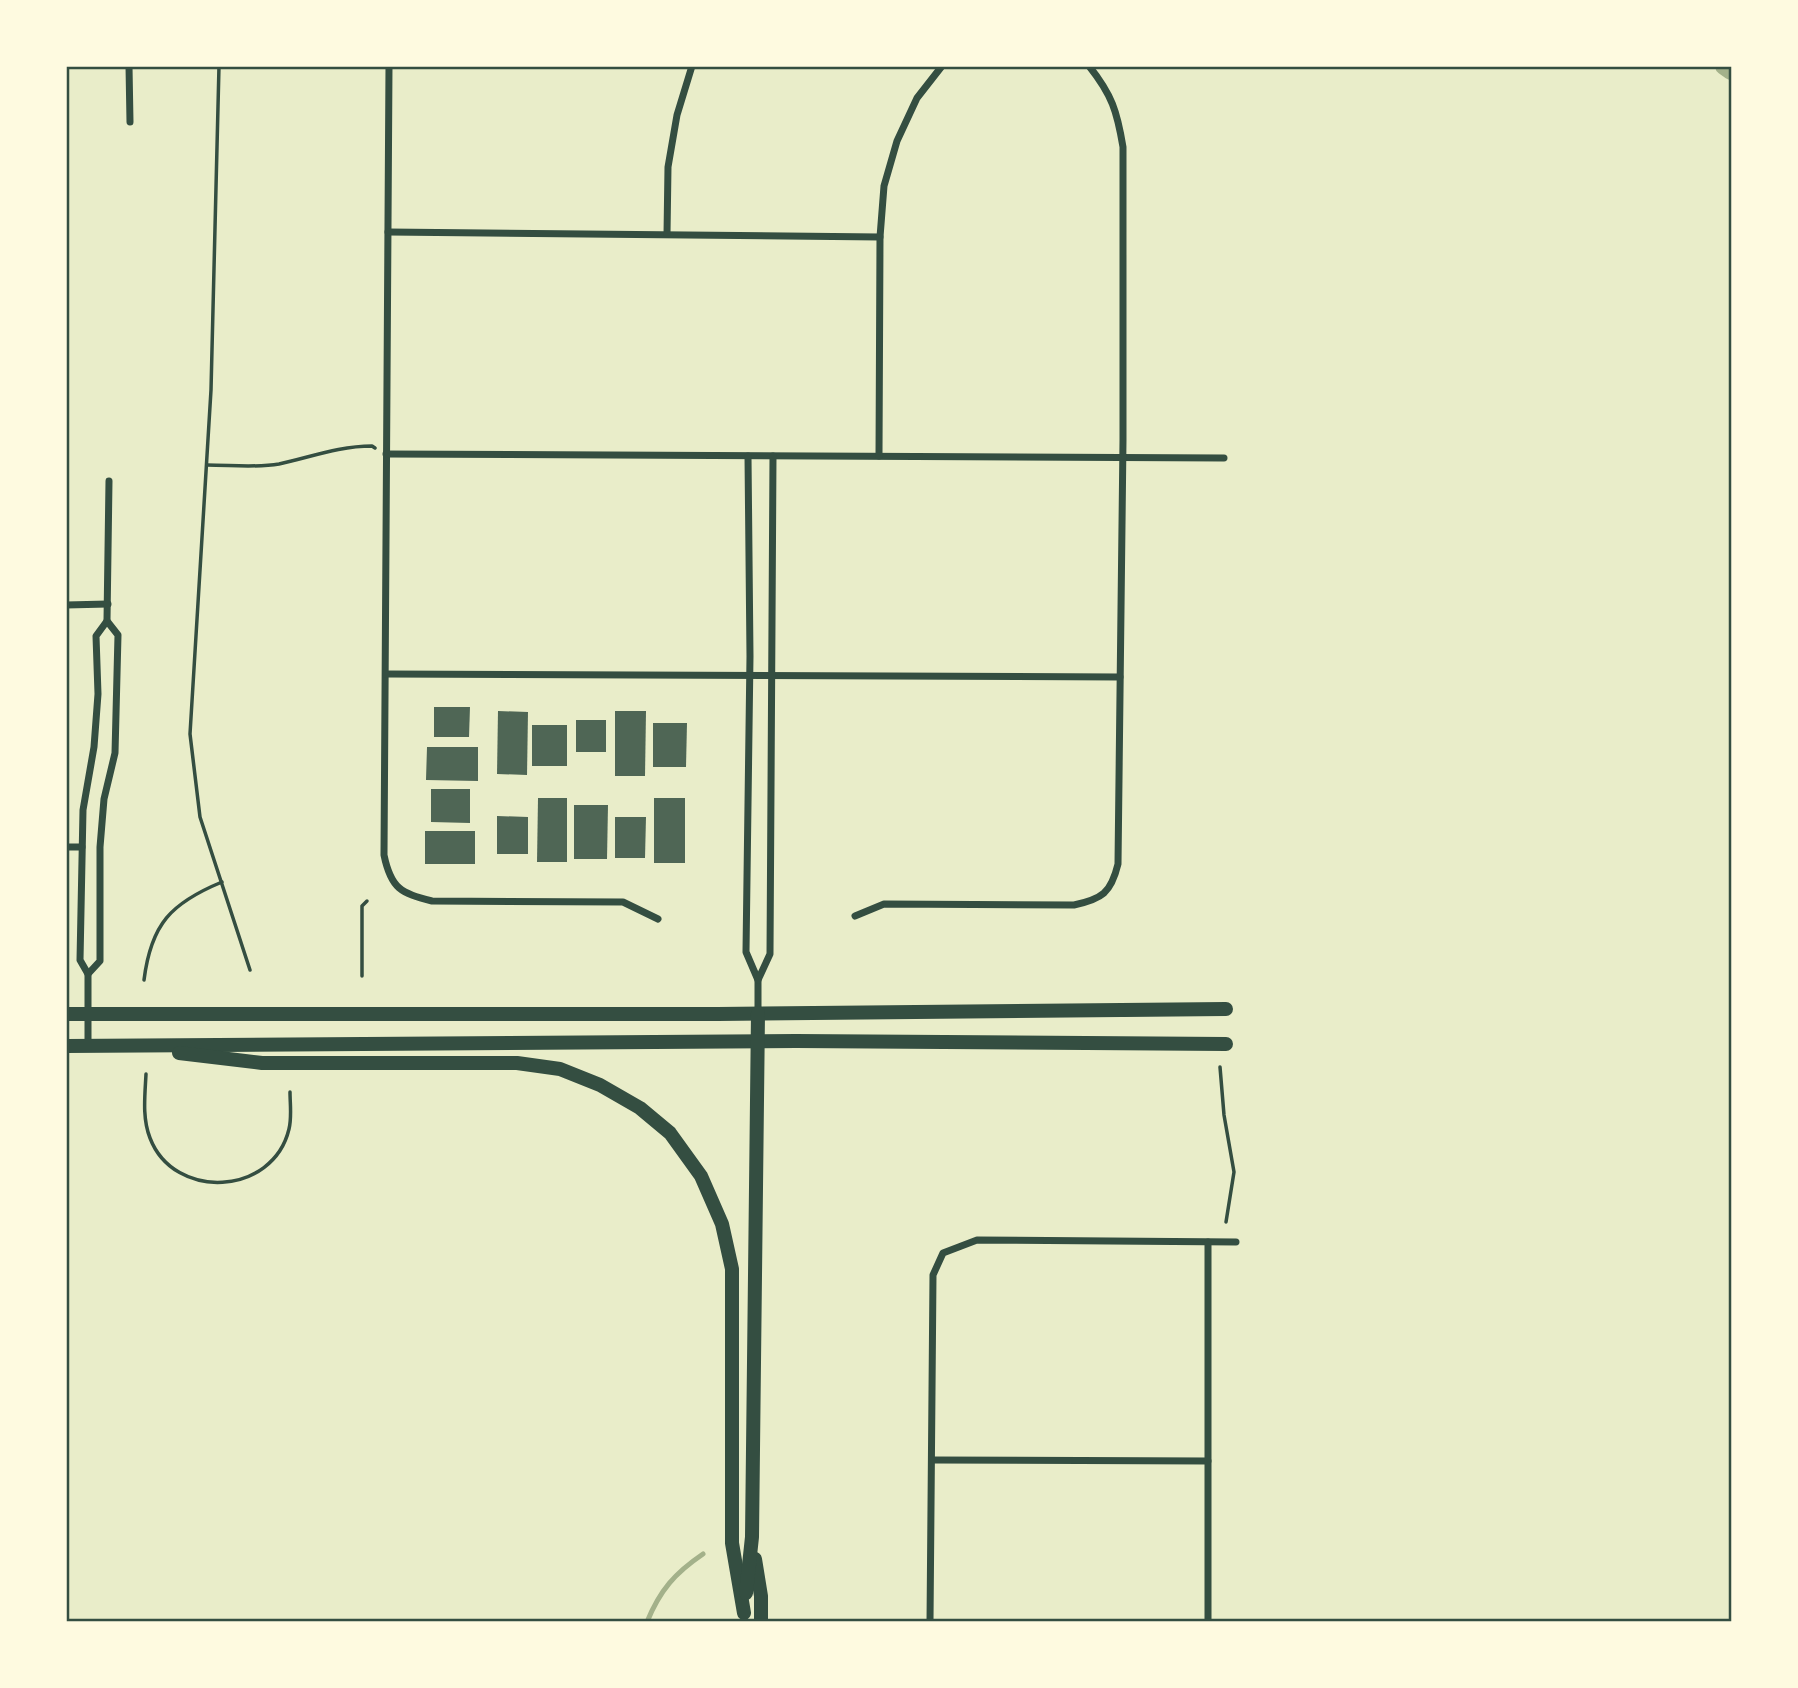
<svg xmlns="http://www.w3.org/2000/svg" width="1798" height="1688" viewBox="0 0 1798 1688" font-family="'IBM Plex Sans',sans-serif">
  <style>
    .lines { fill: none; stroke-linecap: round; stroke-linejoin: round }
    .stream { stroke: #a3b18a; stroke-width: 5 }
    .canal { stroke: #a3b18a; stroke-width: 18 }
    .building { fill: #4f6655 }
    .path { stroke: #344e41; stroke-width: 3.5 }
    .minor { stroke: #344e41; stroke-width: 7 }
    .secondary { stroke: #344e41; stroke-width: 14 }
    .neatline { fill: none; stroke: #344e41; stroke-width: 2.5 }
  </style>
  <rect width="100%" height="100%" fill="#e9edc9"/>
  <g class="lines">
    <path class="stream" d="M 647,1622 C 660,1590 675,1573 703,1554"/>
    <polyline class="canal" points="1724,66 1731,71"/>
  </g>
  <g class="building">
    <polygon points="434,707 470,707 469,737 434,737"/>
    <polygon points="498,711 528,712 527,775 497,774"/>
    <polygon points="615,711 646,711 645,776 615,776"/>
    <rect x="576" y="720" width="30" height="32"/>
    <polygon points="653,723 687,723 686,767 653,767"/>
    <rect x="532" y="725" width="35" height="41"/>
    <polygon points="427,747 478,747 478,781 426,780"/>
    <polygon points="431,789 470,789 470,823 431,822"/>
    <polygon points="538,798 567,798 567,862 537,862"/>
    <rect x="654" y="798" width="31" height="65"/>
    <polygon points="574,805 608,805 607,859 574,859"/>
    <polygon points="497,816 528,817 528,854 497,854"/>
    <polygon points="615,817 646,817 645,858 615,858"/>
    <rect x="425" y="831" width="50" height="33"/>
  </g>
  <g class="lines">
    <g class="path">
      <polyline points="219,66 211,390 190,734 200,817 250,970"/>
      <path d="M 207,465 C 231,465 256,468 279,464 C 311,457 339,446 372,446 L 375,448"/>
      <polyline points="362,976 362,906 367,901"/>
      <path d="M 144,980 C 151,924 171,903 222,882"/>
      <polyline points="1220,1067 1224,1115 1234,1172 1226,1222"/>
      <path d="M 146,1074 C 145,1095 142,1118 150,1138 C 174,1201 273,1196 289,1129 C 292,1117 290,1104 290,1092"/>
    </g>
    <g class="minor">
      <polyline points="129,66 130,122"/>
      <path d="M 389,66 L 384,855 C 391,889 401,893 432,901 L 623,902 L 658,919"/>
      <polyline points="388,232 880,237"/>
      <polyline points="667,234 668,167 677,115 692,66"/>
      <polyline points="386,454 1224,458"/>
      <polyline points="748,456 750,656 746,952 758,980 758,1013"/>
      <polyline points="879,456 880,237 884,186 897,141 917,98 942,66"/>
      <polyline points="66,605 108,604"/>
      <polyline points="386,674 1120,677"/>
      <polyline points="66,847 82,847"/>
      <path d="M 855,916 L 884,904 L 1074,905 C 1102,899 1111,893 1118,864 L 1123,440 L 1123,147 C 1117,111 1112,95 1089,66"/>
      <polyline points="88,974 100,961 100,847 104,799 115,753 118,635 107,621"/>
      <polyline points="758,980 770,954 773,456"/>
      <polyline points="88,1045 88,974 80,960 83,810 94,747 98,694 96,636 107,621 109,481"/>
      <polyline points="932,1460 1208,1461"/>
      <polyline points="930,1622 933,1275 943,1253 977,1240 1236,1242"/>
      <polyline points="1208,1622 1208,1242"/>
    </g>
    <g class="secondary">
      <polyline points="66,1014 718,1014 1226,1009"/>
      <polyline points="66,1046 796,1041 1226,1044"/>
      <polyline points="179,1053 262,1063 517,1063 560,1069 600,1085 640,1108 670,1133 701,1176 722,1224 732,1269 732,1543 744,1613"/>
      <polyline points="755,1559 761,1596 761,1622"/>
      <polyline points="746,1593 752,1537 758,1013"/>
    </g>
  </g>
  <rect width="1798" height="1688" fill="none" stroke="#fefae0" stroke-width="136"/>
  <rect x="68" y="68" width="1662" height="1552" class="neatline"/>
</svg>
